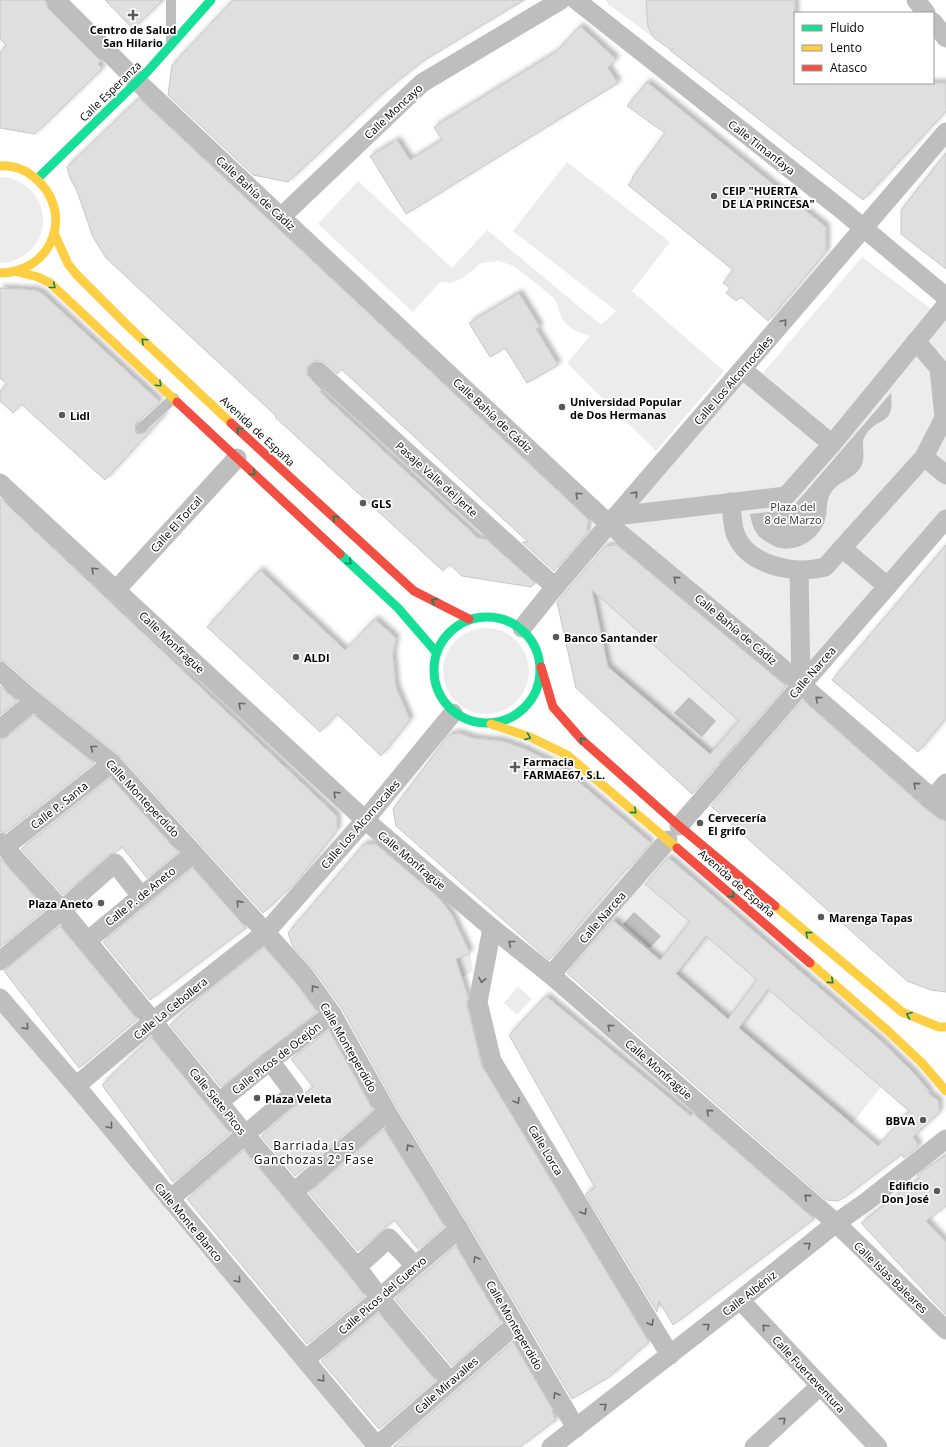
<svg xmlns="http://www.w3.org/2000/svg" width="946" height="1447" viewBox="0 0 946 1447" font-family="'Open Sans',sans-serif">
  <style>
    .green { fill: #ececec }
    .water { fill: #bfbfbf }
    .building { fill: #dfdfdf; stroke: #c7c7c7; fill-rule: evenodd; filter: url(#shadow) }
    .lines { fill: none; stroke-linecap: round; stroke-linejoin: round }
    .lane { stroke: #bebebe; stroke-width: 10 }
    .street { stroke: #bebebe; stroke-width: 19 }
    .fast { stroke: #16e098; stroke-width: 9 }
    .slow { stroke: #ffcf43; stroke-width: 9 }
    .jam { stroke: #f24e42; stroke-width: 9 }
    .oneway { stroke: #0d865b }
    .oneway2 { stroke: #686868 }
    .poi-dot { fill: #595959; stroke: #fff; stroke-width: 1.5 }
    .labels { text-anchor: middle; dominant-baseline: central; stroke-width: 3.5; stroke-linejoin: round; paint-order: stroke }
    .poi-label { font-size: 11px; font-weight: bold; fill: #000; stroke: #fff; text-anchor: start }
    .street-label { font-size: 11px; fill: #000; stroke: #fff }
    .park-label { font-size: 11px; fill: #333; stroke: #fff }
    .neighbourhood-label { font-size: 12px; letter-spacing: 1px; fill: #000; stroke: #fff }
  </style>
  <defs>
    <filter id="shadow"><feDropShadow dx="3.5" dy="-3.5" stdDeviation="2" flood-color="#0004"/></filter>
  </defs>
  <rect width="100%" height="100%" fill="#fff"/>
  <g class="green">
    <polygon points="606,0 646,0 648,27 654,38 608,4"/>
    <path d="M 567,162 L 670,242 L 632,291 L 724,371 L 656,451 L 567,363 L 590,336 C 580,333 567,329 562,318 C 559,311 558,304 554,298 L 514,266 L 499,261 L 481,263 L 463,278 L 451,283 L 440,282 L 413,312 L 318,224 L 358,181 L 452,268 L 487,230 L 601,325 L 616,311 L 513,231 Z"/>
    <path d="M 0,177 C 41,178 59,229 26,254 C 18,260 9,263 0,263 Z"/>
    <polygon points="862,257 938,314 946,305 946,519 801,685 616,516 742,370 756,381"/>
    <polygon points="592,590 749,729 721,764 608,667"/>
    <circle cx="486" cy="671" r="43"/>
    <polygon points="644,882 881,1087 852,1124 612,920"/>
    <polygon points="470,952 473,971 403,1014 393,999"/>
    <polygon points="518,986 532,999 517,1015 504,1003"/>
    <polygon points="0,998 378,1447 0,1447"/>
  </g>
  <g class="water">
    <path d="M 891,393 C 895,428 877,415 865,436 C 859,446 869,458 858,471 C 851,479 839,482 832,491 C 825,501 828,510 825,520 C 819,540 794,555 774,546 C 757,538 753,531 750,514 L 790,510 Z"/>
    <polygon points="689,697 716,721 702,737 674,713"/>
    <polygon points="634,912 661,936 650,948 623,924"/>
  </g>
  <g class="building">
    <polygon points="0,0 45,0 48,8 101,61 98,64 102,69 35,134 0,128 0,52 6,45 0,39"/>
    <polygon points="105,0 163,0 133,29"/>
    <polygon points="233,0 524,0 423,61 385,91 288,182 253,175 168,95 172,65"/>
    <polygon points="646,0 795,0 795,83 946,83 946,111 863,200 671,51 673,49 671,50 654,38 648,27"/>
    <polygon points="580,26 616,59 608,68 618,83 406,214 370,156 397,140 410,160 442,140 434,127 556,52"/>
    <polygon points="647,82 826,227 826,252 768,321 741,297 736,301 726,293 730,288 723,283 733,270 628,185 633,179 632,178 665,133 627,106"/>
    <polygon points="139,98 588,519 587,533 554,571 522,542 528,542 341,369 337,374 325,363 320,360 314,361 310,364 307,368 307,374 311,379 322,390 320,392 478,538 486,539 535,583 531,587 462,576 449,564 443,571 275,417 276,416 106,258 93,237 77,191 70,178 67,167"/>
    <polygon points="946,153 946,269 901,234 901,210"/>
    <polygon points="0,288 35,290 42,293 160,402 136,423 135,429 136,433 139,434 145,433 168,412 105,480 21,404 13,413 0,401 0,391 7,384 0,378"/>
    <polygon points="519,293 540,327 536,329 558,365 527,383 505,348 490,357 469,323"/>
    <polygon points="0,498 337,816 337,830 306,870 291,887 263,913 120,756 41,693 7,663 0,660"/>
    <path d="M 617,545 L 786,686 L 692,794 L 576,688 L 557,602 L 605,546 ZM 592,590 L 739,721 L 710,754 L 608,667 Z"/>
    <polygon points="946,545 946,718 918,752 832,680"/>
    <polygon points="260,570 345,650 375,619 396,638 393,654 396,687 410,720 381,756 337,714 320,732 207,627"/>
    <polygon points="0,686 17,701 0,715"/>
    <polygon points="803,700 925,808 939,819 946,821 946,992 931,990 907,981 711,806"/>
    <polygon points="34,715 94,763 5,833 0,831 0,740 7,737"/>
    <polygon points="459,733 473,738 503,741 525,749 560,766 651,843 628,869 627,868 549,960 396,826 393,809 447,737 452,734"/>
    <polygon points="111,778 178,852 147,878 122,847 116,852 108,855 63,895 21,849"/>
    <polygon points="364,844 376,844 383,850 440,899 452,915 470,953 456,959 468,997 467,1005 482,1066 649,1342 609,1377 572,1399 468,1223 396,1106 342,1009 314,970 293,947 288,933"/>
    <path d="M 668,857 L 880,1040 L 913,1072 L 930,1092 L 928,1093 L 939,1101 L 939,1113 L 913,1137 L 919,1146 L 904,1158 L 902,1154 L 845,1197 L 838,1201 L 826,1200 L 567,973 L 613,920 L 660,960 L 690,922 L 645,884 ZM 706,936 L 757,980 L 728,1019 L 676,974 ZM 768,989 L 909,1111 L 878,1146 L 739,1028 Z"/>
    <polygon points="0,858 46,909 0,947"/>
    <polygon points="193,868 246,928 150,1000 103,942"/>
    <polygon points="60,926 137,1019 79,1068 4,971"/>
    <polygon points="264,947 296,983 317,1012 221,1087 170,1025 202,996"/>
    <polygon points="546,996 691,1116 693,1113 814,1219 673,1325 659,1301 657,1312 585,1194 595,1188 509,1035"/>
    <polygon points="329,1030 373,1110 295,1176 261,1136 301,1101 305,1094 313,1087 291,1059"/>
    <polygon points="151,1037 230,1133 173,1182 102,1085"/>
    <polygon points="384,1129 445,1227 418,1249 394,1220 358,1251 309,1193"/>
    <polygon points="244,1150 348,1274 365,1296 307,1344 187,1199"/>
    <polygon points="946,1155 946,1206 926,1221 946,1242 946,1315 861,1223 919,1178 917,1175"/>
    <polygon points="456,1246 501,1322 452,1366 395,1299"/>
    <polygon points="379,1313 435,1380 379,1429 321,1361"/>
    <polygon points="513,1342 553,1410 552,1411 556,1420 520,1447 395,1447 394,1446"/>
  </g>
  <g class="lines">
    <g class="lane">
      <polyline points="171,0 171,42"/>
      <polyline points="141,428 174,398"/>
    </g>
    <g class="street">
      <polyline points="56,0 138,82 281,217 609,524 787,672 946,810"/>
      <polyline points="576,0 842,210 946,297"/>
      <polyline points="916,0 926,13"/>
      <polyline points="933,22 946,38"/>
      <polyline points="281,217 422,83 561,0"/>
      <polyline points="318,371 555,587"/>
      <polyline points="832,444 946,305"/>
      <polyline points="924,457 946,475"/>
      <polyline points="0,483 365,820 492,928 551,975 836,1223 946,1330"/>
      <path d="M 731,502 C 732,512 732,524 735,533 C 747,566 795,575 825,567 L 924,457 L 944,418 L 939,368 L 916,341"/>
      <polyline points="616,516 786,496 832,444 743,370"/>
      <polyline points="842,548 887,586"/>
      <polyline points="799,571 801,685"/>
      <polyline points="116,590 237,458"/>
      <polyline points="522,628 555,587 946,132"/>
      <polyline points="0,671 34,701 112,763 305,976 332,1014 387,1112 459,1229 576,1428"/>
      <polyline points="0,729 34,701"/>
      <polyline points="932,799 946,783"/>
      <polyline points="679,826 946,519"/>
      <polyline points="0,842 62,910 245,1134 357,1267 380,1298 450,1381"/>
      <polyline points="5,847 112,763"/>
      <polyline points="492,928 478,1002 492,1061 670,1355"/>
      <polyline points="87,941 194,853"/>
      <polyline points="0,961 62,910 115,863 141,896"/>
      <polyline points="551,975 668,840"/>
      <polyline points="0,998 76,1086 378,1447"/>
      <polyline points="76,1086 153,1021 266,932 365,820 453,713"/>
      <polyline points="219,1102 270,1061 332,1014"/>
      <polyline points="294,1192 387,1112"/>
      <polyline points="170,1199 294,1093 270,1061"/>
      <polyline points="357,1267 389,1238 415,1266"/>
      <polyline points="740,1300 878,1447"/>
      <polyline points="305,1360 380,1298 415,1266 459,1229"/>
      <polyline points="377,1446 515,1325"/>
      <polyline points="551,1447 740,1300 836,1223 866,1202 946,1139"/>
      <polyline points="754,1447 820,1386"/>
    </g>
    <g class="fast">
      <polyline points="38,178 147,72 211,0"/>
      <polyline points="340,554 398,608 436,652"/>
      <circle cx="487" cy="670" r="53"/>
    </g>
    <g class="slow">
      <path d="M 0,166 C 13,165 24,169 34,177 C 76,211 53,273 0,273"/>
      <polyline points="55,235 68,264 76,274 129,327 231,423"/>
      <polyline points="18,272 38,277 50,283 177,402"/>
      <polyline points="491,724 530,737 567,755 677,848"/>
      <polyline points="775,906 902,1012 939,1027 946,1027"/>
      <polyline points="810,963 888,1031 922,1063 946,1091"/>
    </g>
    <g class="jam">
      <polyline points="177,402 340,554"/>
      <polyline points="231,423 414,591 469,619"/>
      <polyline points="541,667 553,707 582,740 679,826 775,906"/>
      <polyline points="677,848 810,963"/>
    </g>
  </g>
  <defs><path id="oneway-chevron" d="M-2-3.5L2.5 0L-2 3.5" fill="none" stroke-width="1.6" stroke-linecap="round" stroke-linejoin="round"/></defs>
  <g class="oneway">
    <use href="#oneway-chevron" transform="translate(53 286) rotate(39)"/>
    <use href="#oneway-chevron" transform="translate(144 341) rotate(-137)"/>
    <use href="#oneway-chevron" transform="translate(159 384) rotate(43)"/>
    <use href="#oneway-chevron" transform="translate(239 430) rotate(-137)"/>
    <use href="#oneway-chevron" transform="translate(253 473) rotate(43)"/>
    <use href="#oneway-chevron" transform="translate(335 518) rotate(-137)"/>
    <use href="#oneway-chevron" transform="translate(349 562) rotate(43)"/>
    <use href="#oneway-chevron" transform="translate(434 601) rotate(-152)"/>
    <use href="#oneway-chevron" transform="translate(528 737) rotate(22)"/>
    <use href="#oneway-chevron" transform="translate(582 740) rotate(-135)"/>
    <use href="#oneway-chevron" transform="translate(634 811) rotate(40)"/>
    <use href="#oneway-chevron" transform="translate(732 895) rotate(41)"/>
    <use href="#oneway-chevron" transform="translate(808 934) rotate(-140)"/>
    <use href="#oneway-chevron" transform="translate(831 981) rotate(41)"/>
    <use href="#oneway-chevron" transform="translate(909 1015) rotate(-158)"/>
  </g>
  <g class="oneway2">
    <use href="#oneway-chevron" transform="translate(784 322) rotate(-50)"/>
    <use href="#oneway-chevron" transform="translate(635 494) rotate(-49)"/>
    <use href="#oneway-chevron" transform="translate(578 495) rotate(-137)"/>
    <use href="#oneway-chevron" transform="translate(94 570) rotate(-137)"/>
    <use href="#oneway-chevron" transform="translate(676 579) rotate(-140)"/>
    <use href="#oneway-chevron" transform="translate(818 699) rotate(-139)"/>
    <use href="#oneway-chevron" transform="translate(241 705) rotate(-137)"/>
    <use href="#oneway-chevron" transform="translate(93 748) rotate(-142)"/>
    <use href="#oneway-chevron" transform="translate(916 785) rotate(-139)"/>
    <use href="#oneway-chevron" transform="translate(336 794) rotate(-137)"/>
    <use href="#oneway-chevron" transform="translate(239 903) rotate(-132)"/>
    <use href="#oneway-chevron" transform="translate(511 943) rotate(-141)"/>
    <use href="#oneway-chevron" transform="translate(482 980) rotate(101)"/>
    <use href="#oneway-chevron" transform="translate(314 988) rotate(-126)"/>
    <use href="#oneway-chevron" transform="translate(26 1027) rotate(49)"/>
    <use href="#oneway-chevron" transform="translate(610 1027) rotate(-139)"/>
    <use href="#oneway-chevron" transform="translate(517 1101) rotate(59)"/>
    <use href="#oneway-chevron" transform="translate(709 1112) rotate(-139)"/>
    <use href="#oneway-chevron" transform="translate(110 1126) rotate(50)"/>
    <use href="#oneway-chevron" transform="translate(409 1147) rotate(-122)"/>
    <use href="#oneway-chevron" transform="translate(807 1197) rotate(-139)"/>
    <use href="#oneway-chevron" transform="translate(584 1212) rotate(59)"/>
    <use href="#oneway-chevron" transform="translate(808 1245) rotate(-39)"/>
    <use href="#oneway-chevron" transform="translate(476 1259) rotate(-120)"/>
    <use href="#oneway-chevron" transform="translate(238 1280) rotate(50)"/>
    <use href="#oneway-chevron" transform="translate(651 1323) rotate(59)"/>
    <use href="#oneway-chevron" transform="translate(707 1326) rotate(-38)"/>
    <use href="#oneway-chevron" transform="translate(765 1327) rotate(-133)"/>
    <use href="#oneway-chevron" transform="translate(322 1379) rotate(50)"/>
    <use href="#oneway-chevron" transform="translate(556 1395) rotate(-121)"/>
    <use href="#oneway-chevron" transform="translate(604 1406) rotate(-38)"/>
    <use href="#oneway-chevron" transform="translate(783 1420) rotate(-43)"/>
  </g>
  <g class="poi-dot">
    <path d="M131 9h4v4h4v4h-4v4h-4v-4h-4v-4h4z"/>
    <circle cx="714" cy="196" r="4"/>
    <circle cx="562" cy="407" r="4"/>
    <circle cx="62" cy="415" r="4"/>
    <circle cx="363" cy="503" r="4"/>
    <circle cx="556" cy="637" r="4"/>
    <circle cx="296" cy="657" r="4"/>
    <path d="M513 761h4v4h4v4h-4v4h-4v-4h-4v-4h4z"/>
    <circle cx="700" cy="823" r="4"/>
    <circle cx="101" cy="903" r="4"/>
    <circle cx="821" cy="917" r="4"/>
    <circle cx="257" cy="1098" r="4"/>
    <circle cx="923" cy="1120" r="4"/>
    <circle cx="937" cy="1191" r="4"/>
  </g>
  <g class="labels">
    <g class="poi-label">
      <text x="133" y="29" text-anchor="middle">Centro de Salud<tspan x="133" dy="13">San Hilario</tspan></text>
      <text x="722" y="190">CEIP "HUERTA<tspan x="722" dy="13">DE LA PRINCESA"</tspan></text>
      <text x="570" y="401">Universidad Popular<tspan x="570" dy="13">de Dos Hermanas</tspan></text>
      <text x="70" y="415">Lidl</text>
      <text x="371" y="503">GLS</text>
      <text x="564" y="637">Banco Santander</text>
      <text x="304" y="657">ALDI</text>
      <text x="523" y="761">Farmacia<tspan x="523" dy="13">FARMAE67, S.L.</tspan></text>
      <text x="708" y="817">Cervecería<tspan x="708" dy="13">El grifo</tspan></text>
      <text x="93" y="903" text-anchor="end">Plaza Aneto</text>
      <text x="829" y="917">Marenga Tapas</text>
      <text x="265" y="1098">Plaza Veleta</text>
      <text x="915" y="1120" text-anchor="end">BBVA</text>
      <text x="929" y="1185" text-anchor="end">Edificio<tspan x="929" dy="13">Don José</tspan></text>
    </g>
    <g class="street-label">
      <text transform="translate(110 91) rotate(-44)">Calle Esperanza</text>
      <text transform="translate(393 111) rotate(-43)">Calle Moncayo</text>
      <text transform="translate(762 147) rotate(38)">Calle Timanfaya</text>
      <text transform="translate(256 193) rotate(43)">Calle Bahía de Cádiz</text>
      <text transform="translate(733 380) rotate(-49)">Calle Los Alcornocales</text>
      <text transform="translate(493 415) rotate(43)">Calle Bahía de Cádiz</text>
      <text transform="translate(258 431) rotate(43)">Avenida de España</text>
      <text transform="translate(437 479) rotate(42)">Pasaje Valle del Jerte</text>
      <text transform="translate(176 524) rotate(-48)">Calle El Torcal</text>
      <text transform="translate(736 629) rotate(40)">Calle Bahía de Cádiz</text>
      <text transform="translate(172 642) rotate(43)">Calle Monfragüe</text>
      <text transform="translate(812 672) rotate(-49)">Calle Narcea</text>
      <text transform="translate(143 798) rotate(47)">Calle Monteperdido</text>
      <text transform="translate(59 805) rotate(-38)">Calle P. Santa</text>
      <text transform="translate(360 824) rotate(-49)">Calle Los Alcornocales</text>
      <text transform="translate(412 860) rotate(40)">Calle Monfragüe</text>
      <text transform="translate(737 883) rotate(41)">Avenida de España</text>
      <text transform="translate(140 896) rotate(-39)">Calle P. de Aneto</text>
      <text transform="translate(602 917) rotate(-49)">Calle Narcea</text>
      <text transform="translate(170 1008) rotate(-39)">Calle La Cebollera</text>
      <text transform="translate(349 1047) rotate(60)">Calle Monteperdido</text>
      <text transform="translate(276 1058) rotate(-38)">Calle Picos de Ocejón</text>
      <text transform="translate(659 1069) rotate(41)">Calle Monfragüe</text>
      <text transform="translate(218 1101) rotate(51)">Calle Siete Picos</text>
      <text transform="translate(546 1150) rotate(59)">Calle Lorca</text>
      <text transform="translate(189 1222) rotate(50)">Calle Monte Blanco</text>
      <text transform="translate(891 1277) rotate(44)">Calle Islas Baleares</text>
      <text transform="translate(749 1293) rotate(-38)">Calle Albéniz</text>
      <text transform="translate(382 1295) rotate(-41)">Calle Picos del Cuervo</text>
      <text transform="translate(515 1325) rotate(60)">Calle Monteperdido</text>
      <text transform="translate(809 1374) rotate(47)">Calle Fuerteventura</text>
      <text transform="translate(446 1385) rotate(-41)">Calle Miravalles</text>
    </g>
    <g class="park-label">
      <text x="793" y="506">Plaza del<tspan x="793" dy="13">8 de Marzo</tspan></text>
    </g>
    <g class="neighbourhood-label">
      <text x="314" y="1145">Barriada Las<tspan x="314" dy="14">Ganchozas 2ª Fase</tspan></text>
    </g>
  </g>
  <rect x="794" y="12" width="140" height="72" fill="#ffffff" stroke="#999999"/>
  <rect x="802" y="25" width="20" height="6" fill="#16e098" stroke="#999999"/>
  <text x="830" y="32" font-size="12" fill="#000000">Fluido</text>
  <rect x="802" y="45" width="20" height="6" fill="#ffcf43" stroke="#999999"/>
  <text x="830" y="52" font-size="12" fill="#000000">Lento</text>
  <rect x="802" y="65" width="20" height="6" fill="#f24e42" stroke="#999999"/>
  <text x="830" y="72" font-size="12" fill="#000000">Atasco</text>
</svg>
